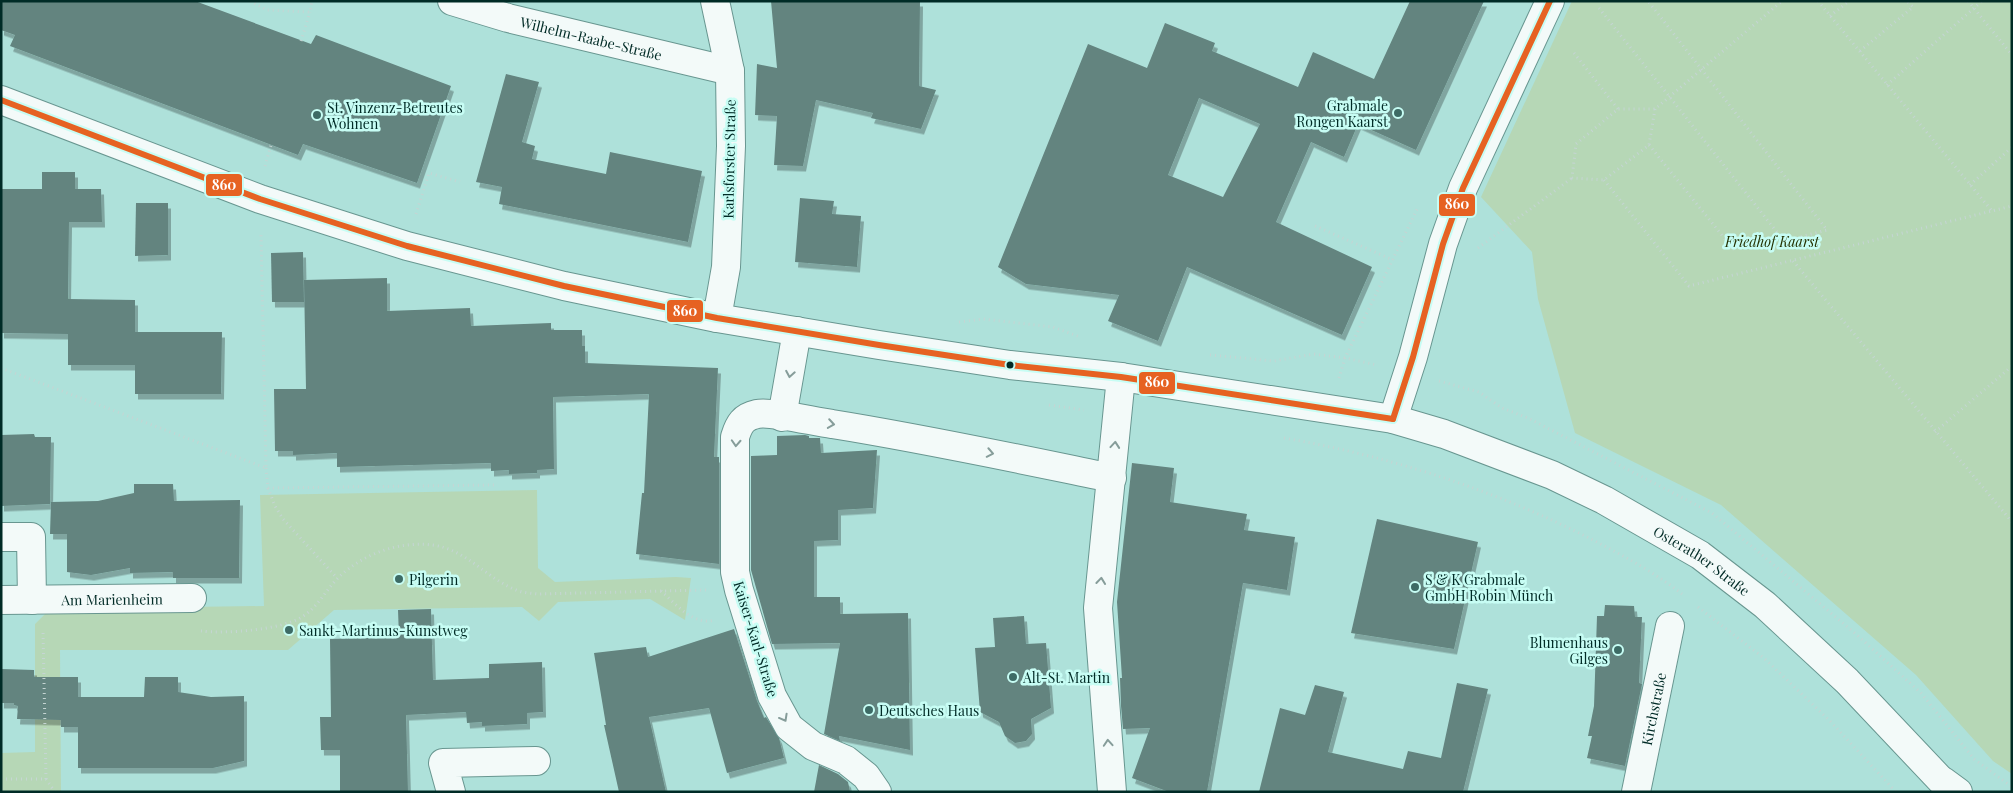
<svg xmlns="http://www.w3.org/2000/svg" width="2013" height="793" viewBox="0 0 2013 793" font-family="'Playfair Display',serif">
  <style>
    .green { fill: #b6d7b6 }
    .building { fill: #63847f; fill-rule: evenodd; filter: url(#shadow) }
    .lines { fill: none; stroke-linecap: round; stroke-linejoin: round }
    .minor-casing { stroke: #689690; stroke-width: 30 }
    .secondary-casing { stroke: #689690; stroke-width: 30 }
    .motorway-casing { stroke: #689690; stroke-width: 30 }
    .path { stroke: #c5d5d3; stroke-width: 3; stroke-dasharray: 1 4; stroke-linecap: butt }
    .minor { stroke: #f3faf9; stroke-width: 28 }
    .secondary { stroke: #f3faf9; stroke-width: 28 }
    .motorway { stroke: #f3faf9; stroke-width: 28 }
    .bus-1-casing { stroke: #c7fdf4; stroke-width: 10 }
    .bus-1 { stroke: #e66222; stroke-width: 6 }
    .oneway { stroke: #869d9a }
    .poi-dot { fill: #3d6b65; stroke: #c7fdf4; stroke-width: 2 }
    .bus-dot { fill: #002b26; stroke: #c7fdf4; stroke-width: 2 }
    .labels { text-anchor: middle; dominant-baseline: central; stroke-width: 5; stroke-linejoin: round; paint-order: stroke }
    .street-label { font-size: 14px; fill: #002b26; stroke: #c7fdf4 }
    .poi-label { font-size: 14px; fill: #002b26; stroke: #c7fdf4; text-anchor: start }
    .park-label { font-size: 14px; font-style: italic; fill: #243100; stroke: #c7fdf4 }
    .line-badge { stroke: #c7fdf4; stroke-width: 2 }
    .badge-label { font-size: 14px; text-anchor: middle; font-weight: bold; fill: #fff }
  </style>
  <defs>
    <filter id="shadow"><feDropShadow dx="3" dy="5.5" stdDeviation="0" flood-color="#0004"/></filter>
  </defs>
  <rect width="100%" height="100%" fill="#aee1da"/>
  <g class="green">
    <polygon points="1572,1 2012,1 2012,774 1993,761 1916,675 1721,505 1575,433 1538,299 1532,252 1481,197"/>
    <polygon points="537,490 538,568 555,582 676,577 691,578 685,620 650,599 558,602 539,621 522,607 334,610 288,650 60,650 61,792 1,792 1,753 35,752 35,624 50,609 264,606 260,495"/>
  </g>
  <g class="building">
    <polygon points="1,1 195,1 311,44 316,35 451,86 417,183 303,144 298,155 10,46 15,35 1,30"/>
    <polygon points="771,1 920,1 919,86 936,90 921,129 871,118 873,113 816,100 803,166 774,165 777,116 755,115 757,64 777,68"/>
    <path d="M 1410,1 L 1484,1 L 1416,150 L 1358,124 L 1344,157 L 1311,142 L 1276,222 L 1372,267 L 1342,335 L 1187,267 L 1158,341 L 1108,321 L 1119,295 L 1026,284 L 998,267 L 1088,44 L 1147,68 L 1165,23 L 1215,43 L 1212,51 L 1298,87 L 1313,52 L 1374,79 ZM 1199,98 L 1260,124 L 1223,197 L 1168,175 Z"/>
    <polygon points="506,74 539,82 522,142 535,146 532,159 606,174 610,152 702,171 688,242 499,204 502,187 476,182"/>
    <polygon points="42,172 75,172 75,189 101,189 102,222 69,222 68,299 135,300 135,332 222,332 221,394 135,394 135,365 68,365 68,334 1,333 1,189 42,189"/>
    <polygon points="800,198 834,201 832,214 861,216 857,267 795,262"/>
    <polygon points="136,203 168,203 168,255 135,256"/>
    <polygon points="303,252 304,302 272,302 271,253"/>
    <polygon points="387,278 387,311 470,308 471,326 551,323 551,330 582,330 582,346 585,346 585,363 718,368 714,457 719,457 719,564 636,554 642,493 644,493 649,394 553,397 554,469 537,470 537,473 509,474 509,470 491,471 491,463 337,467 337,453 293,455 293,451 275,451 274,389 306,389 304,280"/>
    <polygon points="34,434 35,437 51,437 50,504 1,506 1,435"/>
    <polygon points="805,435 809,436 809,438 820,438 821,453 877,450 873,508 838,510 838,540 814,541 814,597 840,597 840,614 908,613 910,750 839,736 840,741 824,734 840,643 772,644 751,570 751,456 777,455 777,436"/>
    <polygon points="1132,463 1174,468 1170,502 1247,514 1244,530 1295,537 1287,590 1243,583 1207,792 1169,792 1132,778 1150,728 1123,729 1121,706 1120,678 1122,678 1117,602"/>
    <polygon points="134,484 173,484 174,501 240,500 239,578 173,578 173,572 130,573 130,568 91,575 67,572 67,534 50,534 51,502 98,501 134,493"/>
    <polygon points="1377,519 1478,542 1454,649 1351,633"/>
    <polygon points="1605,605 1634,606 1635,617 1642,617 1639,683 1642,684 1625,766 1587,758 1592,736 1588,736 1594,706 1597,616 1604,616"/>
    <polygon points="431,609 433,680 489,678 489,664 542,662 543,712 527,713 527,724 482,726 482,722 467,723 466,712 406,715 408,792 340,792 340,750 321,750 320,717 331,717 330,639 399,637 398,610"/>
    <polygon points="1024,616 1026,644 1046,643 1051,708 1031,719 1032,734 1026,741 1015,743 1005,736 999,722 980,712 975,648 995,647 993,618"/>
    <polygon points="734,629 757,701 764,718 766,717 779,738 784,758 727,773 709,708 649,717 666,792 619,792 604,725 606,725 594,653 646,647 648,657"/>
    <polygon points="1,669 34,670 34,677 78,677 78,697 144,697 145,677 178,677 178,692 211,697 244,696 244,761 213,768 78,768 78,727 61,727 61,720 17,719 18,706 14,705 14,703 1,703"/>
    <polygon points="1457,683 1488,689 1463,792 1259,792 1280,708 1305,715 1315,685 1344,692 1328,752 1403,769 1408,751 1441,758"/>
    <polygon points="819,765 838,774 848,782 850,792 814,792"/>
  </g>
  <g class="lines">
    <defs>
      <g id="minor">
        <path id="s1" d="M 452,1 L 508,18 L 730,71"/>
        <polyline points="715,1 730,71 731,146 726,267 717,318"/>
        <polyline points="782,417 797,331"/>
        <polyline points="1393,419 1413,357 1443,244 1463,188 1550,1"/>
        <polyline points="1,537 31,537 32,600"/>
        <path id="s2" d="M 1,600 L 192,598"/>
        <polyline points="451,792 443,763 536,761"/>
        <path d="M 877,792 L 866,776 L 846,760 L 813,746 L 789,727 L 772,696 L 739,590 L 735,572 L 735,437 C 739,424 743,417 757,414 C 771,411 815,422 832,424 C 926,439 1019,459 1112,478"/>
        <polyline points="1112,792 1098,608 1121,377"/>
        <path id="s3" d="M 1636,792 L 1670,626"/>
      </g>
      <g id="secondary">
        <path id="s4" d="M 1,100 L 260,199 L 407,246 L 564,286 L 717,318 L 879,345 L 1010,365 L 1121,377 L 1393,419 L 1444,434 L 1552,475 L 1604,500 L 1700,555 L 1765,605 L 1847,681 L 1952,792"/>
      </g>
      <polyline id="motorway" points="1943,781 1958,792"/>
    </defs>
    <use href="#minor" class="minor-casing"/>
    <use href="#secondary" class="secondary-casing"/>
    <use href="#motorway" class="motorway-casing"/>
    <g class="path">
      <polyline points="250,1 267,10 310,12 312,1"/>
      <polyline points="1818,1 1992,211"/>
      <polyline points="1968,1 2012,55"/>
      <polyline points="1599,8 1784,241 1827,230 1648,1"/>
      <polyline points="1830,16 1849,1"/>
      <polyline points="301,41 310,12"/>
      <polyline points="1860,51 1913,7 1907,1"/>
      <polyline points="1574,53 1618,109"/>
      <polyline points="1887,85 1982,1"/>
      <polyline points="1655,109 1649,145 1604,180 1572,178 1576,144 1618,109 1655,109 1782,1"/>
      <polyline points="1649,145 1734,250"/>
      <polyline points="265,166 271,145"/>
      <polyline points="1604,180 1689,286 2012,206"/>
      <polyline points="1970,185 2012,147"/>
      <polyline points="416,214 429,173 460,182"/>
      <polyline points="1315,226 1393,260"/>
      <polyline points="1478,248 1572,178"/>
      <polyline points="1793,261 2012,522"/>
      <polyline points="959,322 983,319 1053,327 1080,337"/>
      <polyline points="1210,355 1274,361 1314,354 1345,358 1377,365"/>
      <polyline points="1,368 266,468 261,234"/>
      <polyline points="1339,378 1345,358 1418,207"/>
      <polyline points="1439,381 1479,392 1502,408 1528,418 1712,513 1857,635 1921,693 1974,759 2012,787"/>
      <polyline points="1049,405 1084,410"/>
      <polyline points="1935,432 2012,366"/>
      <path d="M 1284,438 C 1389,456 1495,490 1591,539 C 1622,555 1654,572 1682,594"/>
      <polyline points="266,468 268,488 494,485"/>
      <polyline points="268,488 275,506 283,519 337,578"/>
      <path d="M 661,591 C 676,604 693,626 715,620"/>
      <polyline points="1698,607 1765,659 1830,721 1896,792"/>
      <path d="M 201,631 C 225,634 281,630 302,617 C 318,607 325,591 338,578 C 362,554 399,541 432,545 C 466,549 486,578 516,590 C 523,593 531,593 538,594 L 706,590"/>
      <polyline points="1,779 46,779 43,632"/>
      <polyline points="46,779 55,792"/>
    </g>
    <use href="#minor" class="minor"/>
    <use href="#secondary" class="secondary"/>
    <use href="#motorway" class="motorway"/>
    <defs>
      <g id="bus-1">
        <polyline points="1,100 260,199 407,246 564,286 717,318 879,345 1010,365 1121,377 1393,419"/>
        <polyline points="1393,419 1413,357 1443,244 1463,188 1550,1"/>
      </g>
    </defs>
    <use href="#bus-1" class="bus-1-casing"/>
    <use href="#bus-1" class="bus-1"/>
  </g>
  <defs><path id="oneway-chevron" d="M-2-3.5L2.5 0L-2 3.5" fill="none" stroke-width="1.6" stroke-linecap="round" stroke-linejoin="round" transform="scale(1.25)"/></defs>
  <g class="oneway">
    <use href="#oneway-chevron" transform="translate(790 374) rotate(100)"/>
    <use href="#oneway-chevron" transform="translate(831 424) rotate(9)"/>
    <use href="#oneway-chevron" transform="translate(736 443) rotate(93)"/>
    <use href="#oneway-chevron" transform="translate(1115 445) rotate(-85)"/>
    <use href="#oneway-chevron" transform="translate(990 453) rotate(11)"/>
    <use href="#oneway-chevron" transform="translate(1101 581) rotate(-84)"/>
    <use href="#oneway-chevron" transform="translate(784 718) rotate(61)"/>
    <use href="#oneway-chevron" transform="translate(1108 743) rotate(-94)"/>
  </g>
  <g class="poi-dot">
    <circle cx="1398" cy="113" r="5"/>
    <circle cx="317" cy="115" r="5"/>
    <circle cx="399" cy="579" r="5"/>
    <circle cx="1415" cy="587" r="5"/>
    <circle cx="289" cy="630" r="5"/>
    <circle cx="1618" cy="650" r="5"/>
    <circle cx="1013" cy="677" r="5"/>
    <circle cx="869" cy="710" r="5"/>
  </g>
  <circle class="bus-dot" cx="1010" cy="365" r="4.5"/>
  <g class="labels">
    <g class="street-label">
      <text stroke="none"><textPath href="#s1" startOffset="144">Wilhelm-Raabe-Straße</textPath></text>
      <text transform="translate(729 159) rotate(-89)">Karlsforster Straße</text>
      <text stroke="none"><textPath href="#s4" startOffset="1775">Osterather Straße</textPath></text>
      <text stroke="none"><textPath href="#s2" startOffset="111">Am Marienheim</textPath></text>
      <text transform="translate(756 639) rotate(73)">Kaiser-Karl-Straße</text>
      <text stroke="none"><textPath href="#s3" startOffset="85">Kirchstraße</textPath></text>
    </g>
    <g class="poi-label">
      <text x="1388" y="105" text-anchor="end">Grabmale<tspan x="1388" dy="16">Rongen Kaarst</tspan></text>
      <text x="327" y="107">St. Vinzenz-Betreutes<tspan x="327" dy="16">Wohnen</tspan></text>
      <text x="409" y="579">Pilgerin</text>
      <text x="1425" y="579">S &amp; K Grabmale<tspan x="1425" dy="16">GmbH Robin Münch</tspan></text>
      <text x="299" y="630">Sankt-Martinus-Kunstweg</text>
      <text x="1608" y="642" text-anchor="end">Blumenhaus<tspan x="1608" dy="16">Gilges</tspan></text>
      <text x="1023" y="677">Alt-St. Martin</text>
      <text x="879" y="710">Deutsches Haus</text>
    </g>
    <g class="park-label">
      <text x="1772" y="241">Friedhof Kaarst</text>
    </g>
  </g>
  <g class="line-badge">
    <rect x="205" y="173" width="38" height="24" rx="5" fill="#e66222"/>
    <rect x="1438" y="193" width="38" height="24" rx="5" fill="#e66222"/>
    <rect x="666" y="299" width="38" height="24" rx="5" fill="#e66222"/>
    <rect x="1138" y="371" width="38" height="24" rx="5" fill="#e66222"/>
  </g>
  <g class="badge-label">
    <text x="224" y="190">860</text>
    <text x="1457" y="209">860</text>
    <text x="685" y="316">860</text>
    <text x="1157" y="387">860</text>
  </g>
  <rect width="2013" height="793" fill="none" stroke="#002b26" stroke-width="5"/>
</svg>
